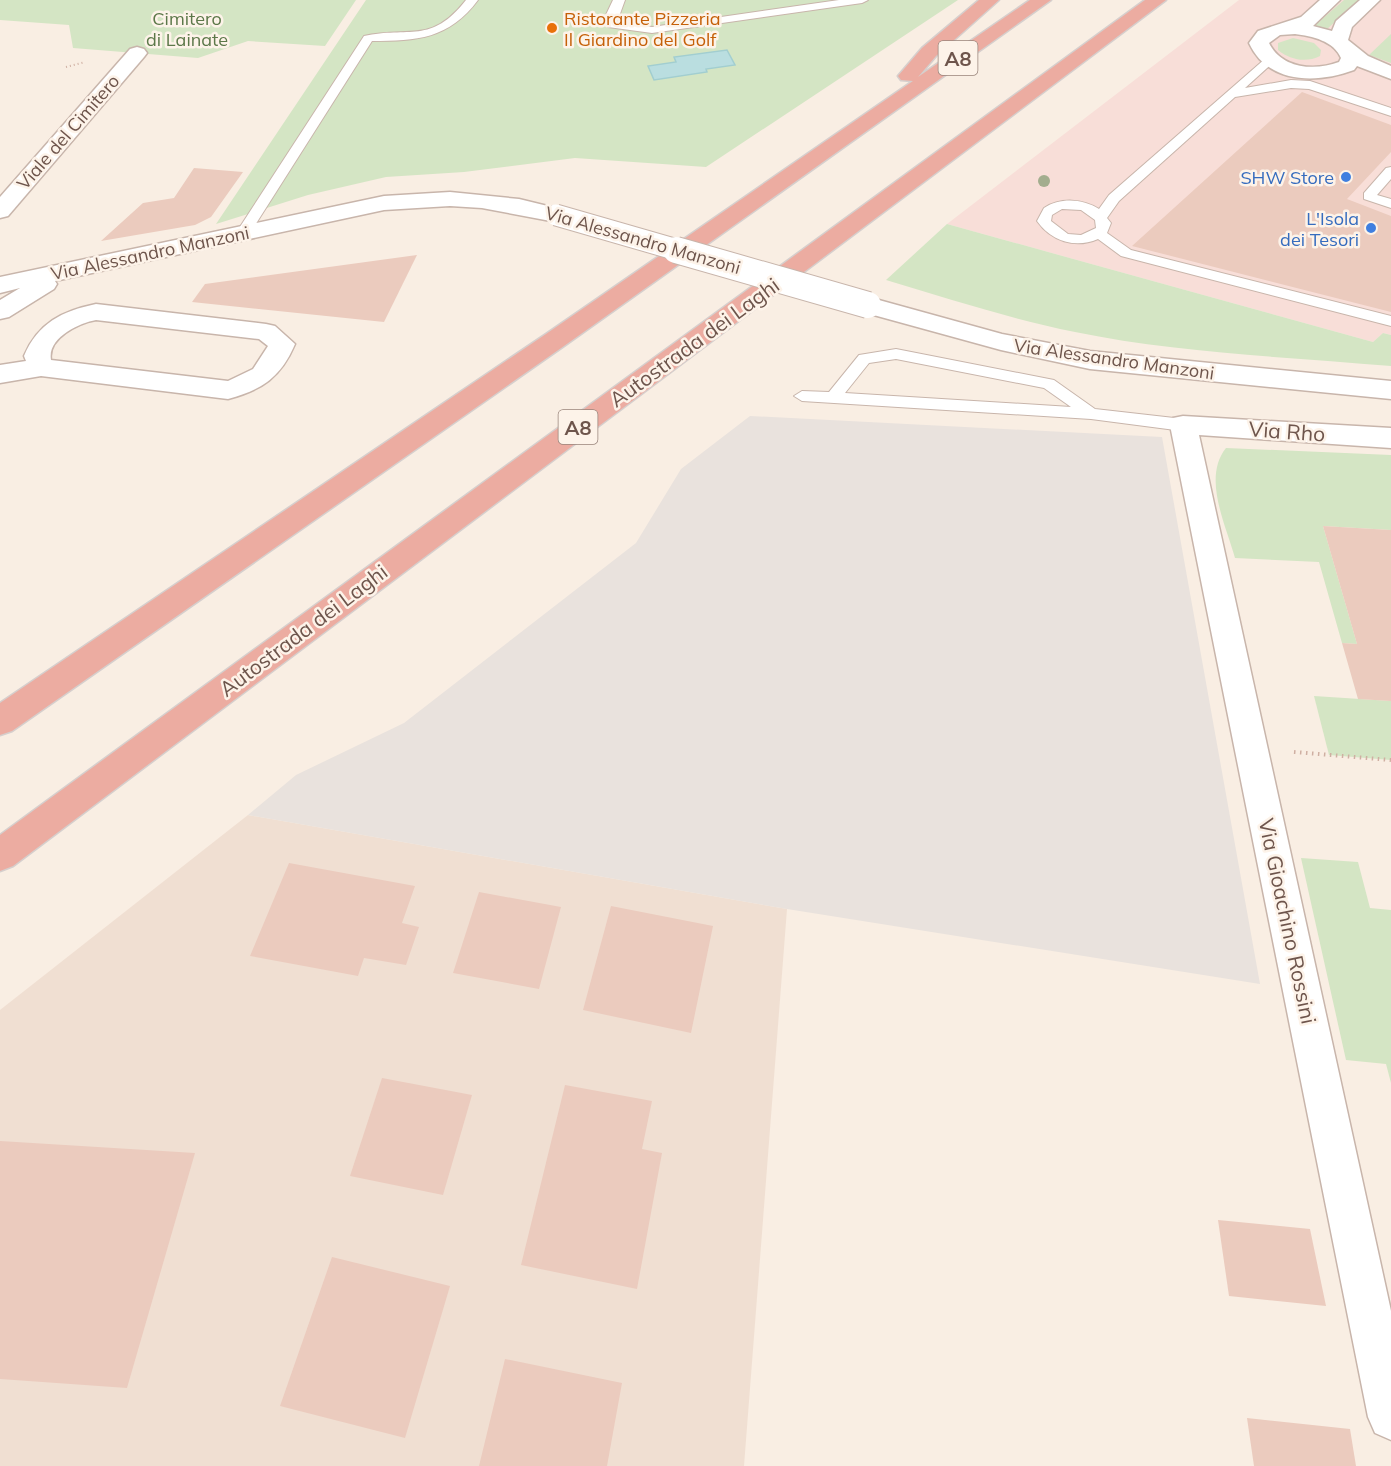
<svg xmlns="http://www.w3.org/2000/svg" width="1391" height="1466" viewBox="0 0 1391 1466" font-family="Mulish,sans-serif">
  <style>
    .residential { fill: #f0dfd2 }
    .commercial { fill: #f8ded8 }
    .industrial { fill: #e9e2dd }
    .green { fill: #d4e5c4 }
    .water { fill: #badee0; stroke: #a2ced0; stroke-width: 1.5 }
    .building { fill: #ebcbbe }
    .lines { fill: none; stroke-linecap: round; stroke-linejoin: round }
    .service-casing { stroke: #c8b5ab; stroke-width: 2 }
    .minor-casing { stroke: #c8b5ab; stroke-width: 3 }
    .motorway-casing { stroke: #d6cfcd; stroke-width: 3 }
    .path-far1 { stroke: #cfafa2; stroke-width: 2; stroke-dasharray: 1 3; stroke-linecap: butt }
    .path { stroke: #cfafa2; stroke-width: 4; stroke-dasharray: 1.5 4.5; stroke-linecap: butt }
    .service { fill: #fff; fill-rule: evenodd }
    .minor { fill: #fff; fill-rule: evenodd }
    .motorway { fill: #ecaca1; fill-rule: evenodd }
    .minor-bridge-far1-casing { stroke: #c8b5ab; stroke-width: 23; stroke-linecap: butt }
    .minor-bridge-casing { stroke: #c8b5ab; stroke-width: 28; stroke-linecap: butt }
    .minor-bridge-far1 { stroke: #fff; stroke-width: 21 }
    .minor-bridge { stroke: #fff; stroke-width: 26 }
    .tree { fill: #a3ad8e }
    .food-dot { fill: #e8710a; stroke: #fdf3e9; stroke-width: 2 }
    .shop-dot { fill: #3f7fe0; stroke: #fdf3e9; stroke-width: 2 }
    .labels { text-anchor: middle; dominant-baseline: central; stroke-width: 5; stroke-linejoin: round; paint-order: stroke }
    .far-park-label { font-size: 18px; fill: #5c7849; stroke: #fdf3e9 }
    .far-food-label { font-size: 18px; fill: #c56008; stroke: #fdf3e9; text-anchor: start }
    .far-street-label { font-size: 18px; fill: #6e554c; stroke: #fdf3e9 }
    .far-shop-label { font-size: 18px; fill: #366cbe; stroke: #fdf3e9; text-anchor: end }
    .shield { fill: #fdf3e9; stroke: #99847b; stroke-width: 1.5 }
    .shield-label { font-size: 20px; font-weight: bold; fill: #6e554c }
    .street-label { font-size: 21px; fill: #6e554c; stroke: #fdf3e9 }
  </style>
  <rect width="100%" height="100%" fill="#f9eee3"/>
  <polygon class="residential" points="248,815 787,909 744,1466 0,1466 0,1010"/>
  <polygon class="commercial" points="1239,0 1391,0 1391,335 1383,333 1373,342 947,224"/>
  <polygon class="industrial" points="750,416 1162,437 1260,984 787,909 248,815 296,775 404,723 636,543 681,469"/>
  <g class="green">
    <polygon points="0,0 356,0 325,46 248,41 198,58 73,48 69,25 0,20"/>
    <polygon points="366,0 958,0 706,167 575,158 464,172 386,177 308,195 216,224"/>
    <polygon points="1344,0 1359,0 1326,30 1314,26"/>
    <polygon points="1391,34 1391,63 1369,55"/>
    <path d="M 1293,38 L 1314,43 L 1321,50 L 1320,56 C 1306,63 1290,60 1278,50 L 1278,43 Z"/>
    <path d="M 947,224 L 1373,342 L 1383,333 L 1391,335 L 1391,366 C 1288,357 1176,353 1075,332 C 1011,319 949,299 886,280 Z"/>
    <path d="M 1226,448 L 1391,455 L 1391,530 L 1323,526 L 1357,644 L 1342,643 L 1319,562 L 1235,558 C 1226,525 1202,478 1226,448 Z"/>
    <polygon points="1314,696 1391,701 1391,760 1329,755"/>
    <polygon points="1301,858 1358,862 1370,908 1391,910 1391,1083 1386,1064 1346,1060"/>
  </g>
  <polygon class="water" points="727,50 735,65 706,69 707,72 654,80 648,66 676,62 674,57"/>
  <g class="building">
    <polygon points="1302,92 1391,125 1391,152 1347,199 1391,216 1391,312 1132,246"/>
    <polygon points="194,168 243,172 211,217 195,225 101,241 143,203 174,198"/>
    <polygon points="417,255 384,322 192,302 205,284"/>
    <polygon points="1323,526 1391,530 1391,701 1358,699 1342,643 1357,644"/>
    <polygon points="289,863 415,886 402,923 419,927 406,965 364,958 358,976 250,956"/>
    <polygon points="479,892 561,907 539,989 453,973"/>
    <polygon points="611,906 713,926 691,1033 583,1010"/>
    <polygon points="382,1078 472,1095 443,1195 350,1176"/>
    <polygon points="565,1085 652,1101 642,1149 662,1153 637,1289 521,1265"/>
    <polygon points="0,1141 195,1153 127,1388 0,1379"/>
    <polygon points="1218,1220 1310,1229 1326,1306 1229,1296"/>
    <polygon points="332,1257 450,1286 405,1438 280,1406"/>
    <polygon points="505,1359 622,1383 607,1466 479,1466"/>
    <polygon points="1247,1418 1350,1429 1356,1466 1254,1466"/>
  </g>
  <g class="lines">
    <defs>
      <g id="service">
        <path d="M 466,0 L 478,0 C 449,39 417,41 372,41 L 250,233 L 243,237 L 238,236 L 236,233 L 364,36 C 409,26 431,45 466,0 Z"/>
        <polygon points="613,0 625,0 617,22 652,27 839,0 868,0 862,3 652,33 608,27 604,19"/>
        <path d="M 1266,58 L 1276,60 L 1245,88 L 1291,80 L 1310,81 L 1391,108 L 1391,116 L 1309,89 L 1291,88 L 1235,97 L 1119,201 L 1107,218 L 1111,223 L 1107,233 L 1131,250 L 1391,316 L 1391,326 L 1121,256 L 1098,239 C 1075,249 1051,241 1037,221 L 1044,208 C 1061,197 1083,199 1099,209 L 1109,195 ZM 1062,209 L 1081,210 L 1095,220 L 1096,228 L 1081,235 L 1068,234 L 1051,221 L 1052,215 Z"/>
        <polygon points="1391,167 1391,179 1377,195 1391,199 1391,208 1364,199 1364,193 1386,168"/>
        <path d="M 896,349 L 1054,380 L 1095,409 L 1183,419 L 1191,425 L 1183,431 L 1091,419 L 802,401 L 794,396 L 802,391 L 829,392 L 859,355 ZM 896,359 L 1044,388 L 1071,407 L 845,393 L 869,363 Z"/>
      </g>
      <g id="minor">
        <path d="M 1320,0 L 1340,0 L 1313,26 L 1332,31 L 1336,21 L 1360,0 L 1380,0 L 1352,27 L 1348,40 L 1368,56 L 1391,66 L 1391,79 L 1357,66 L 1354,70 C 1316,84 1268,84 1249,43 L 1258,31 L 1301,17 ZM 1295,34 C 1312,36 1334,41 1341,58 L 1339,62 C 1315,71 1282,69 1269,43 L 1280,35 Z"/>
        <polygon points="137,47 144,49 147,53 144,57 8,216 0,218 0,197 130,49"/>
        <polygon points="450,192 519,199 564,210 567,215 564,220 556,222 482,208 450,206 384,210 55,281 57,284 54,289 9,317 0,319 0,300 20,288 0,293 0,277 384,196"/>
        <polygon points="868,297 1002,334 1090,351 1391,381 1391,399 1090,369 1001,350 859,311 856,305 859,299"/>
        <path d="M 96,304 L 266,324 L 275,326 L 295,344 C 281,377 262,390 228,399 L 41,376 L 0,383 L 0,365 L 26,361 L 24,356 C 38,323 62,311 96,304 ZM 96,320 L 259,339 L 268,346 L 253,369 L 228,381 L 51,360 C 47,338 79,323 96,320 Z"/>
        <polygon points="1183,416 1391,428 1391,448 1199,435 1391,1311 1391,1440 1375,1433 1368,1417 1170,425 1173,418"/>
      </g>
      <g id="motorway">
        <polygon points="979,0 999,0 936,56 918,77 1030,0 1051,0 564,346 12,731 0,735 0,703 546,334 913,81 901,80 898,76 922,48"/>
        <polygon points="1145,0 1166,0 13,866 0,871 0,835"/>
      </g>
    </defs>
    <use href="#service" class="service-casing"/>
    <use href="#minor" class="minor-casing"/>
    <use href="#motorway" class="motorway-casing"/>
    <polyline class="path-far1" points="66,67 85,62"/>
    <polyline class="path" points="1294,752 1391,760"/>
    <use href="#service" class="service"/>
    <use href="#minor" class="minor"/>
    <use href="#motorway" class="motorway"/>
    <defs>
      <polyline id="minor-bridge-far1" points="556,215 681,251"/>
      <polyline id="minor-bridge" points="676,250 868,305"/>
    </defs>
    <use href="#minor-bridge-far1" class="minor-bridge-far1-casing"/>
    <use href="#minor-bridge" class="minor-bridge-casing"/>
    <use href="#minor-bridge-far1" class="minor-bridge-far1"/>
    <use href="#minor-bridge" class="minor-bridge"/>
  </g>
  <circle class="tree" cx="1044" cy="181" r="6"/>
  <circle class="food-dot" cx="552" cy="28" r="6"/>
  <g class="shop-dot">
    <circle cx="1346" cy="177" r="6"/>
    <circle cx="1371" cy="228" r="6"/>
  </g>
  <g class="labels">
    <g class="far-park-label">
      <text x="187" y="18">Cimitero<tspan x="187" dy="21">di Lainate</tspan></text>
    </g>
    <g class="far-food-label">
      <text x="564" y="18">Ristorante Pizzeria<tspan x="564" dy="21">Il Giardino del Golf</tspan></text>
    </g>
    <g class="far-street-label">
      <text transform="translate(68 132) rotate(-49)">Viale del Cimitero</text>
      <text transform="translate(643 240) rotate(16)">Via Alessandro Manzoni</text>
      <text transform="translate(150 253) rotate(-12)">Via Alessandro Manzoni</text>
      <text transform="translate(1114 359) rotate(8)">Via Alessandro Manzoni</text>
    </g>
    <g class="far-shop-label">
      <text x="1334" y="177">SHW Store</text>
      <text x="1359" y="218">L'Isola<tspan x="1359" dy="21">dei Tesori</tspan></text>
    </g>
    <g class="shield">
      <rect x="938.5" y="41" width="39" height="34" rx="4.5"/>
      <rect x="558.5" y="410" width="39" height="34" rx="4.5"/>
    </g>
    <g class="shield-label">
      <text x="958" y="58">A8</text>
      <text x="578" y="427">A8</text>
    </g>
    <g class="street-label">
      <text transform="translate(694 342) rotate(-36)">Autostrada dei Laghi</text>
      <text transform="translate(1287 431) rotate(4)">Via Rho</text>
      <text transform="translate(303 630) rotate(-37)">Autostrada dei Laghi</text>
      <text transform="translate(1288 921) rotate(78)">Via Gioachino Rossini</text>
    </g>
  </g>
</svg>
